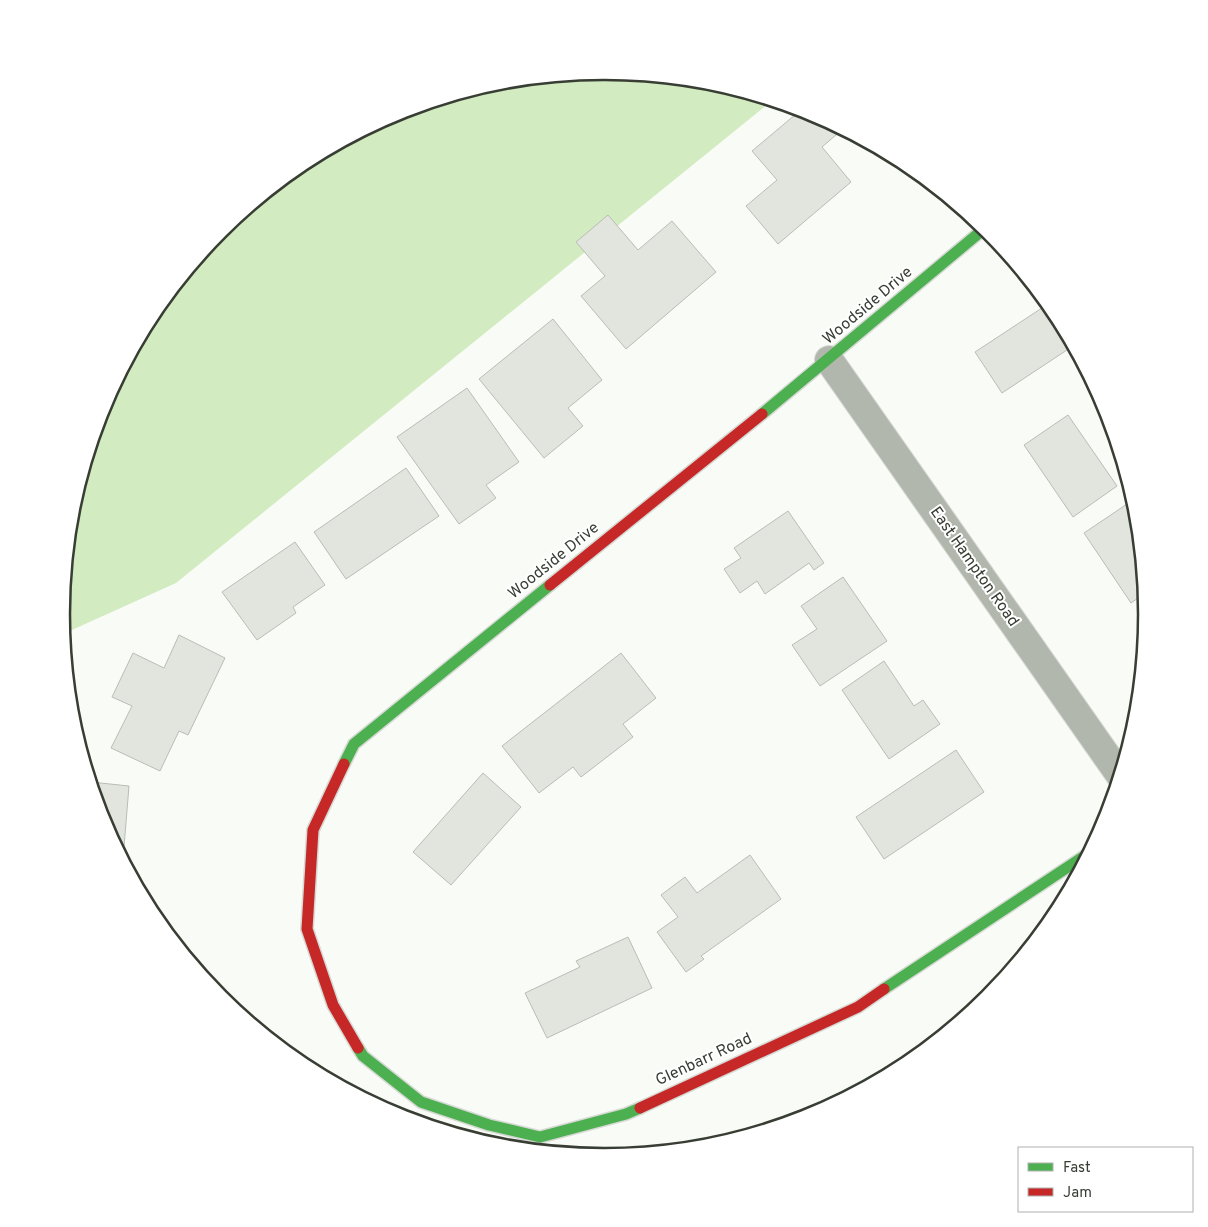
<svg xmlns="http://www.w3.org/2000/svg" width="1208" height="1227" viewBox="0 0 1208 1227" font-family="Overpass,sans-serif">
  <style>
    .forest { fill: #d2ebc0 }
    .building { fill: #e1e5de; stroke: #b9bdb6 }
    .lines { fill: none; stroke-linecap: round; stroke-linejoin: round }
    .street-casing { stroke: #d6d9d4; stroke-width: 30 }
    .fast-casing { stroke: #d6d9d4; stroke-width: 14 }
    .jam-casing { stroke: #d6d9d4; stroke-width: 14 }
    .street { stroke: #b2b7ae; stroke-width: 28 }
    .fast { stroke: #4caf50; stroke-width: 11 }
    .jam { stroke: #c62828; stroke-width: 11 }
    .labels { text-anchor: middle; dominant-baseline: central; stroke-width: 4; stroke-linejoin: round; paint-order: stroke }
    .street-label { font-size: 16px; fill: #383e34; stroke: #fff }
    .rim { fill: none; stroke: #383e34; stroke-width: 2.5 }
  </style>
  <rect width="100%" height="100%" fill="#f9fcf6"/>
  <polygon class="forest" points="604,71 710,81 773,100 176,583 63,634 61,613 72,507 103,406 153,312 220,230 303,162 397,112 498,81"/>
  <g class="building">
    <polygon points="802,109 843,129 822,147 851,182 778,244 746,206 777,180 752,151"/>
    <polygon points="608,215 638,250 672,221 716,272 626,349 581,296 605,276 576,242"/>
    <polygon points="1048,304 1073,346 1002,393 975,352"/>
    <polygon points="553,319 602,380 568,408 583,426 544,458 479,379"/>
    <polygon points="467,388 519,462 486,485 496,498 459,524 397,437"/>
    <polygon points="1068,415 1117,486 1073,517 1024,445"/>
    <polygon points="406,468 439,516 346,579 314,532"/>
    <polygon points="1130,502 1137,511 1145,593 1131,603 1084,533"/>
    <polygon points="788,511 824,563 814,570 809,563 765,594 757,581 740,593 724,569 741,558 734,548"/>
    <polygon points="295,542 325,585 293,607 296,613 257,640 222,592"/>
    <polygon points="843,577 887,641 820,686 792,645 817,629 801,606"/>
    <polygon points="1146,609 1147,614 1146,622 1140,613"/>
    <polygon points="179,635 225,658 188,735 179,731 160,771 111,748 132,706 112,697 133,653 164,668"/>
    <polygon points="621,653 656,698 623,724 633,737 581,777 573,767 539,793 502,746"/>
    <polygon points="884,661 914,706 923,700 940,724 889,759 842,690"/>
    <polygon points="956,750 984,792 884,859 856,817"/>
    <polygon points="483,773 521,807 451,885 413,852"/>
    <polygon points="91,782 129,786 123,859 102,821"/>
    <polygon points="750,855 781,899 701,956 704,959 686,972 657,932 678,917 661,895 685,877 697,893"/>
    <polygon points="628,937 652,988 547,1038 525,993 580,967 576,961"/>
  </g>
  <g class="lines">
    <defs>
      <polyline id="street" points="829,360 1120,775"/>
      <g id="fast">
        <polyline points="762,414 985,228"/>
        <polyline points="344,764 354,744 550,585"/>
        <polyline points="884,989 1089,853"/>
        <polyline points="358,1048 363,1056 421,1102 489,1125 540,1137 626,1114 640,1108"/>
      </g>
      <g id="jam">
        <polyline points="550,585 762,414"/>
        <polyline points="344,764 313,830 307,929 333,1005 358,1048"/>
        <polyline points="640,1108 858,1007 884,989"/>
      </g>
    </defs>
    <use href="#street" class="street-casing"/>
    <use href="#fast" class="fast-casing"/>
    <use href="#jam" class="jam-casing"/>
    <use href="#street" class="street"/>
    <use href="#fast" class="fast"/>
    <use href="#jam" class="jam"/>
  </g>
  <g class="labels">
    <g class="street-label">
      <text transform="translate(868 306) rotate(-40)">Woodside Drive</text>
      <text transform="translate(554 561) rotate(-39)">Woodside Drive</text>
      <text transform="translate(974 567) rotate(55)">East Hampton Road</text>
      <text transform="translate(704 1060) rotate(-25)">Glenbarr Road</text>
    </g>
  </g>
  <path d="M0 0H1208V1227H0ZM70 614a534 534 0 1 1 1068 0a534 534 0 1 1-1068 0Z" fill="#fff" fill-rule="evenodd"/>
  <path class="rim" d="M70 614a534 534 0 1 1 1068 0a534 534 0 1 1-1068 0Z"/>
  <rect x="1018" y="1147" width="175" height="65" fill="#ffffff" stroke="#afb2ae"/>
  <rect x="1028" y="1163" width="25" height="8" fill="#4caf50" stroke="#afb2ae"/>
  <text x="1063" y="1172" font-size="15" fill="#383e34">Fast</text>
  <rect x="1028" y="1188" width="25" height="8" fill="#c62828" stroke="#afb2ae"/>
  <text x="1063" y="1197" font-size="15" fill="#383e34">Jam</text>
</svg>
